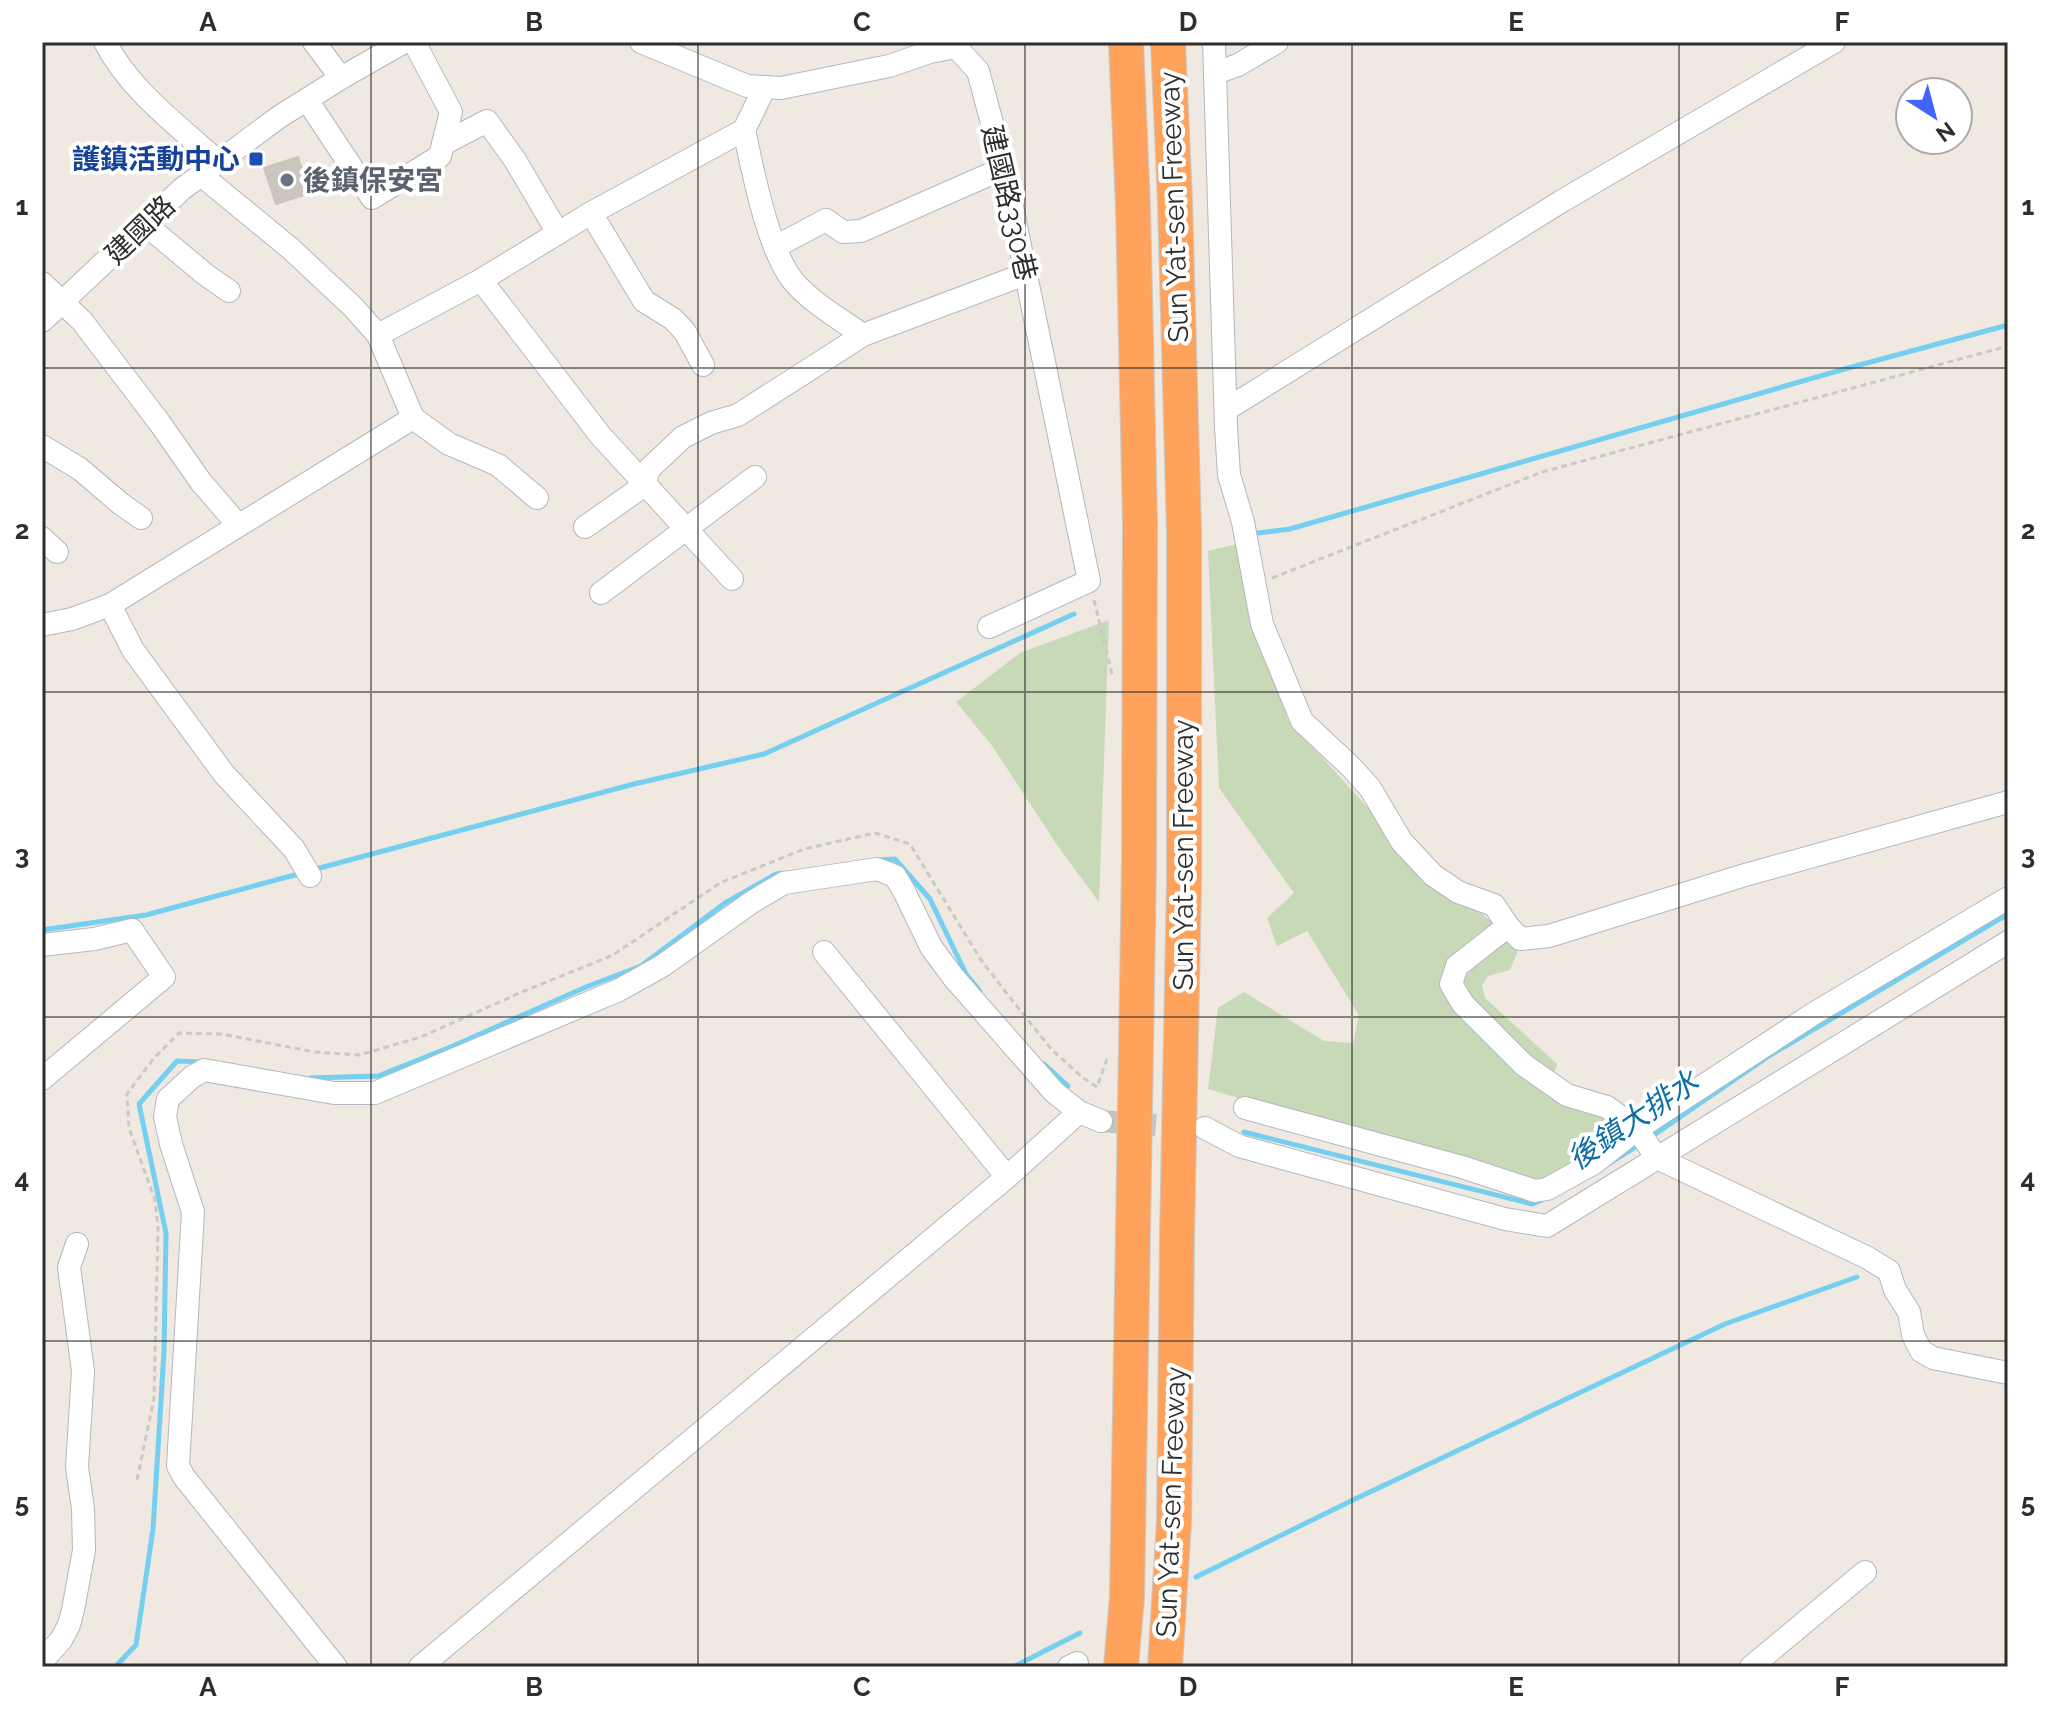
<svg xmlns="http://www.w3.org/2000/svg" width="2050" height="1709" viewBox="0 0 2050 1709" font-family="Raleway,'Noto Sans TC',sans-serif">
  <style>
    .cemetery { fill: #c8d9b8 }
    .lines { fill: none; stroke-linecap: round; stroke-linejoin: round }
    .stream { stroke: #75cff0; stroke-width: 5 }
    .building { fill: #cbc7bf; stroke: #cbc5ba; stroke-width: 2 }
    .minor-tunnel { stroke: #c8c4bd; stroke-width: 22; stroke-dasharray: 22 11; stroke-linecap: butt }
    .minor-casing { stroke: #b4b7c1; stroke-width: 24 }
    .highway-casing { stroke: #c9c9c9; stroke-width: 36 }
    .path { stroke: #c9c9c9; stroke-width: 3; stroke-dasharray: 6 4; stroke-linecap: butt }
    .minor { stroke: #fff; stroke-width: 22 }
    .highway { stroke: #ffa35c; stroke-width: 34 }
    .grid { fill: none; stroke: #2e2e2e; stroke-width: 2; stroke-opacity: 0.55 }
    .transit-dot { fill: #1a4fb4; stroke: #fff; stroke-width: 3 }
    .worship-dot { fill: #6b7280; stroke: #fff; stroke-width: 3 }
    .labels { text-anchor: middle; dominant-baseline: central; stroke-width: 8; stroke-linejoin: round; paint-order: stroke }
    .transit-label { font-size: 28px; font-weight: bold; fill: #164399; stroke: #fff; text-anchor: end }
    .worship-label { font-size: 28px; font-weight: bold; fill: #5b616d; stroke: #fff; text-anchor: start }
    .street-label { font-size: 28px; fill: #2e2e2e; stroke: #fff }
    .water-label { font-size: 30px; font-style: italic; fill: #0d6fa3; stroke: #fff }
    .neatline { fill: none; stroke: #2e2e2e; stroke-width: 3 }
    .grid-label { font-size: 26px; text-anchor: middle; font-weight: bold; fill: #2e2e2e }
  </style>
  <rect width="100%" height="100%" fill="#efe9e1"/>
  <g class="cemetery">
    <polygon points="1238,544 1249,603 1288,720 1369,809 1415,869 1436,891 1474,907 1511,938 1517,953 1510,970 1488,976 1482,985 1485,998 1557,1064 1554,1074 1625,1128 1544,1180 1520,1182 1208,1089 1218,1008 1244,992 1324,1041 1353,1043 1359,1015 1307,931 1277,946 1267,918 1294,893 1219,788 1208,551"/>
    <polygon points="1109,620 1099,902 1059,848 993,747 956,702 1020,653"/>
  </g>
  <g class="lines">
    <g class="stream">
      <polyline points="1258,533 1290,529 1841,370 2008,325"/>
      <polyline points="879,860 895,859 930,899 966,974 980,991"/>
      <polyline points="312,870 634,784 764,754 1074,614"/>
      <polyline points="42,930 146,915 302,873"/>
      <polyline points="1044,1064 1068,1086"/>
      <polyline points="310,1078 378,1076 453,1046 586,987 641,966 725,903 776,874 782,873"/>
      <polyline points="1244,1132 1532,1204 1542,1200"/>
      <polyline points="1651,1137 1769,1056 2008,914"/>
      <polyline points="1610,1163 1639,1145"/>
      <polyline points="1196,1577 1353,1500 1725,1324 1857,1277"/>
      <polyline points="115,1667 136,1645 153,1529 164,1352 166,1233 139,1104 177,1061 202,1062"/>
      <polyline points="1013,1667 1080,1633"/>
    </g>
  </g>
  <polygon class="building" points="298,157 310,193 276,204 264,168"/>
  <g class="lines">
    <polyline class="minor-tunnel" points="1101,1121 1191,1128"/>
    <defs>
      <g id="minor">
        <path d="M 105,42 C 130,91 178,125 218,162"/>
        <polyline points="314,42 341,78"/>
        <polyline points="641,42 747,86 781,88 889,66 930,52 956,47 978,71 1004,168 1089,581 989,627"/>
        <polyline points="1214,42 1226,427 1229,475 1243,522 1262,624 1302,721 1351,767 1370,788 1402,842 1433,875 1458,892 1494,905 1508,926 1520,939 1549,936 1745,875 2008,802"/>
        <polyline points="1216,73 1238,65 1277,42"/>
        <polyline points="307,100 372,198 440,156 451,112 414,42"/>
        <path d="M 744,130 C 753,171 768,251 794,282 C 812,303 840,319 863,335"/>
        <polyline points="443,144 487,121 515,160 558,233"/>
        <polyline points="591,213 644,301 673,319 685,332 703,365"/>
        <polyline points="146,225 206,275 229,291"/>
        <polyline points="775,247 826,220 843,232 861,231 1004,168"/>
        <polyline points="481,280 600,435 732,579"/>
        <polyline points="42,283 82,321 159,422 201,482 238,525"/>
        <polyline points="42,321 182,189 279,117 341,78 404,42"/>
        <polyline points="378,335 481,280 591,213 744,130 765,87"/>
        <polyline points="1227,409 1562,201 1834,42"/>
        <polyline points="413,418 449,444 498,465 537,498"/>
        <polyline points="42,446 80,469 121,504 141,518"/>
        <polyline points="585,527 645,485 648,470 683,437 711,423 738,415 863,335 1025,274"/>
        <polyline points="42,538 57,552"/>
        <polyline points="601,593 755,477"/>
        <polyline points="110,605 133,650 224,774 294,849 310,876"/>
        <polyline points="42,625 72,619 110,605 413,418 378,335 353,307 291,249 201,175"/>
        <polyline points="1508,926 1457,966 1451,984 1463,1004 1524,1065 1567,1095 1607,1107 1637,1129 1657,1158 1866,1257 1889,1271 1895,1290 1909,1312 1913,1335 1921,1351 1933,1358 2008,1373"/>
        <polyline points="42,945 94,939 132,930 164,977 42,1079"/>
        <polyline points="824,952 1007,1177"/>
        <polyline points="1245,1108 1462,1167 1535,1191 1547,1189 1594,1163 1637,1129 1813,1014 2008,898"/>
        <polyline points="1205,1128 1239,1146 1505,1219 1547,1226 2008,942"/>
        <polyline points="42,1661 61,1640 69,1625 73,1610 84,1550 83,1509 77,1467 83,1371 69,1267 77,1244"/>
        <polyline points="336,1667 184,1477 178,1466 193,1212 171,1144 165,1117 168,1099 192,1077 204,1070 334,1093 375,1093 619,990 662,966 752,902 784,883 877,869 895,876 904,891 931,947 954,978 1054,1092 1079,1112 1101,1121"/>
        <polyline points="420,1667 1007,1177 1079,1112"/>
        <polyline points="1069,1667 1077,1663"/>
        <polyline points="1751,1667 1865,1572"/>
      </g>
      <g id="highway">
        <polyline points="1121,1667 1127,1597 1139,864 1140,522 1133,207 1126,42"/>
        <polyline points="1165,1667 1174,1522 1177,1237 1184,883 1184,531 1175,202 1168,42"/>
      </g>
    </defs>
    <use href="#minor" class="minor-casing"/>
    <use href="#highway" class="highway-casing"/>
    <g class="path">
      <polyline points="1272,578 1542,472 2008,346"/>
      <polyline points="1094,600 1112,674"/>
      <polyline points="137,1480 154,1398 158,1227 155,1200 129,1128 127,1094 154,1058 179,1033 221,1034 315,1052 359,1055 421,1037 524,991 613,955 720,883 804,849 875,833 910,844 981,960 1012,1000 1052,1050 1082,1077 1097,1087 1108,1056"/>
    </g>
    <use href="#minor" class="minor"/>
    <use href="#highway" class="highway"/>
  </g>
  <path class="grid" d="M 371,42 L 371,1667M 698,42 L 698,1667M 1025,42 L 1025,1667M 1352,42 L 1352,1667M 1679,42 L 1679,1667M 42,368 L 2008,368M 42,692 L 2008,692M 42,1017 L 2008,1017M 42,1341 L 2008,1341"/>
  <rect class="transit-dot" x="248" y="151" width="16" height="16" rx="4"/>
  <circle class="worship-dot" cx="287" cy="180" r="8"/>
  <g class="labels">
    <g class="transit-label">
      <text x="240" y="159">護鎮活動中心</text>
    </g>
    <g class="worship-label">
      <text x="303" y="180">後鎮保安宮</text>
    </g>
    <g class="street-label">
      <text transform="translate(1009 203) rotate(77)">建國路330巷</text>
      <text transform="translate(1174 207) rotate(-92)">Sun Yat-sen Freeway</text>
      <text transform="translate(140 230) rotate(-44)">建國路</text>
      <text transform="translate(1183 855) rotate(-90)">Sun Yat-sen Freeway</text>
      <text transform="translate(1171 1502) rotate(-88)">Sun Yat-sen Freeway</text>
    </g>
    <g class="water-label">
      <text transform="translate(1633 1120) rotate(-34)">後鎮大排水</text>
    </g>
  </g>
  <rect width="2050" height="1709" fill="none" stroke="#ffffff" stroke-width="88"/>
  <g transform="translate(1934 116) rotate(144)"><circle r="38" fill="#ffffff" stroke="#ababab" stroke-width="2"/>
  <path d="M0-6L14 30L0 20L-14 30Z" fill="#4264fb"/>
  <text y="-12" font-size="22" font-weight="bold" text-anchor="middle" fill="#2e2e2e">N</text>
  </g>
  <rect x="44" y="44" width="1962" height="1621" class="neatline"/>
  <g class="grid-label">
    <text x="208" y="31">A</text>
    <text x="534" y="31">B</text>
    <text x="862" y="31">C</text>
    <text x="1188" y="31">D</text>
    <text x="1516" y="31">E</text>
    <text x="1842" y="31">F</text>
    <text x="22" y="215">1</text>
    <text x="2028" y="215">1</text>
    <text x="22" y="539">2</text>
    <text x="2028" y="539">2</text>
    <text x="22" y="864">3</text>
    <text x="2028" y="864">3</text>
    <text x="22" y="1188">4</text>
    <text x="2028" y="1188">4</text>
    <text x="22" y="1512">5</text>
    <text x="2028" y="1512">5</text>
    <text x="208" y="1696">A</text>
    <text x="534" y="1696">B</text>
    <text x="862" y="1696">C</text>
    <text x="1188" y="1696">D</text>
    <text x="1516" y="1696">E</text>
    <text x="1842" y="1696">F</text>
  </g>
</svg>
